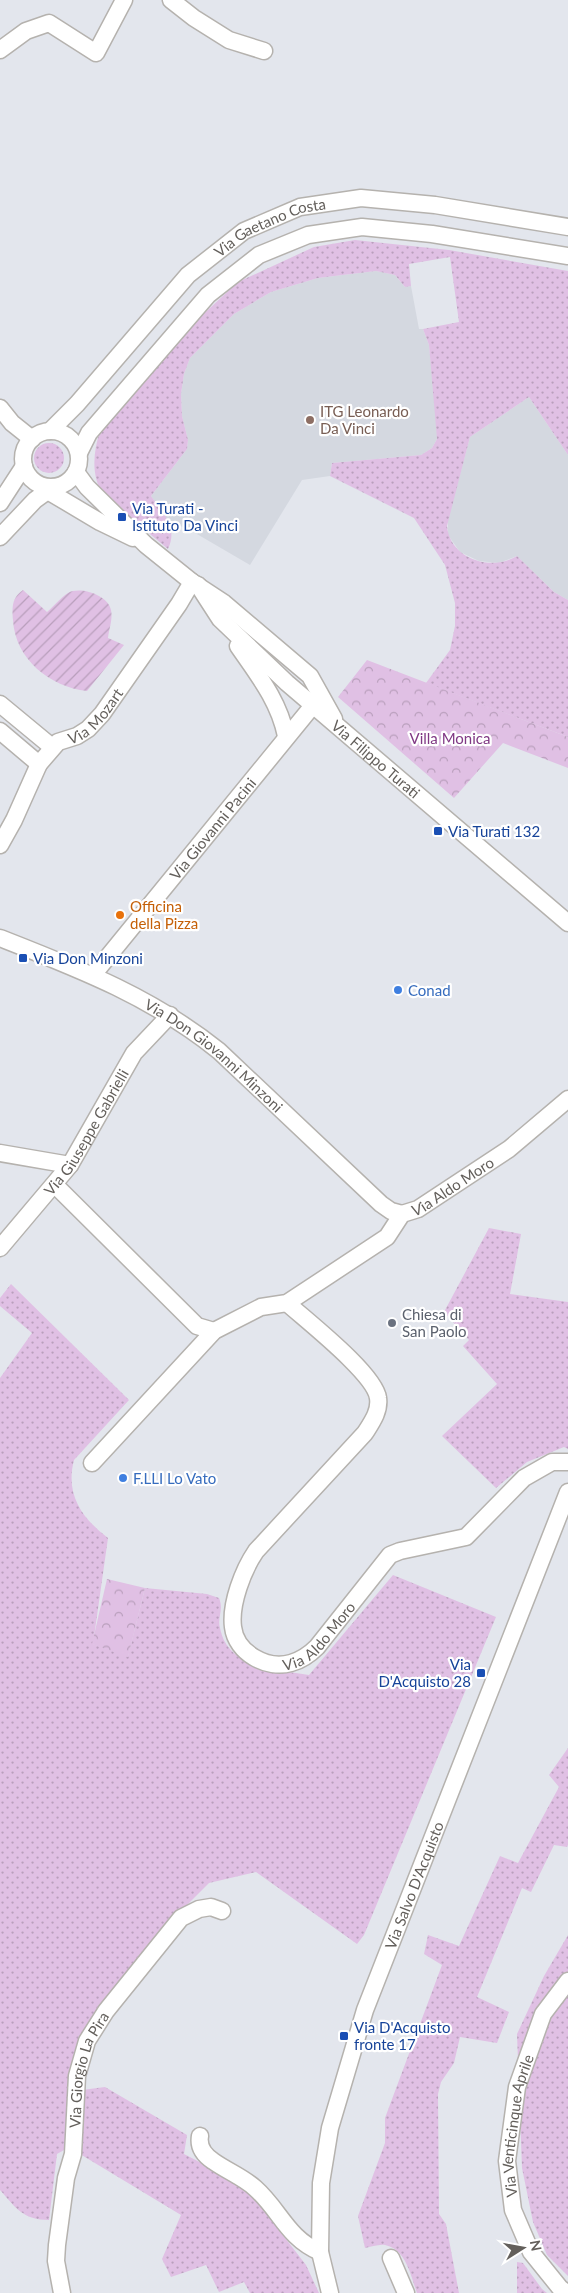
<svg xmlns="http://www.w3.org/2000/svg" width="568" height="2293" viewBox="0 0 568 2293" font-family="Lato,sans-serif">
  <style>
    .education { fill: #d4d8e0 }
    .grass { fill: url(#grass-dots) }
    .forest { fill: url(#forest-crowns) }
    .garden { fill: url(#garden-furrows) }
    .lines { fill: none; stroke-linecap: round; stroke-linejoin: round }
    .minor-casing { stroke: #b5b2ae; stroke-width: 19 }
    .minor { stroke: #fff; stroke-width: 16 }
    .education-dot { fill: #8d6e63; stroke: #fff; stroke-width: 2 }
    .transit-dot { fill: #1a4fb4; stroke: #fff; stroke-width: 2 }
    .food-dot { fill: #e8710a; stroke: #fff; stroke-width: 2 }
    .shop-dot { fill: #3f7fe0; stroke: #fff; stroke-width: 2 }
    .worship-dot { fill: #6b7280; stroke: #fff; stroke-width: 2 }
    .labels { text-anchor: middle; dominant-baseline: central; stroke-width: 4.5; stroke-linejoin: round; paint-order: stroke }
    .street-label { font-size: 15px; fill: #635f5b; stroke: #fff }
    .education-label { font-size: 15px; fill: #785e54; stroke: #fff; text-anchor: start }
    .transit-label { font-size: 15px; fill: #164399; stroke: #fff; text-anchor: start }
    .park-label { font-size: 15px; fill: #803984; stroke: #fff }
    .food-label { font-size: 15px; fill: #c56008; stroke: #fff; text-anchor: start }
    .shop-label { font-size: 15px; fill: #366cbe; stroke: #fff; text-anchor: start }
    .worship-label { font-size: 15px; fill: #5b616d; stroke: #fff; text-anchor: start }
  </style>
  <defs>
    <pattern id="grass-dots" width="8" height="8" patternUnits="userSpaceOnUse" patternTransform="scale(1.25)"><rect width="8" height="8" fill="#e0c0e4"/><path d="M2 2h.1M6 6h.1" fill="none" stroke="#b99fbc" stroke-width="1.8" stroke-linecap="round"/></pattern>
    <pattern id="forest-crowns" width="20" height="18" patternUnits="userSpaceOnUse" patternTransform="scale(1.25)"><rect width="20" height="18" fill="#e0c0e4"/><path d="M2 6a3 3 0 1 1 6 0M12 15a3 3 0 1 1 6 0" fill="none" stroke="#b99fbc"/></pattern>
    <pattern id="garden-furrows" width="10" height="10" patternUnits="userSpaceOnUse" patternTransform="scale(1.25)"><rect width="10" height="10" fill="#e0c0e4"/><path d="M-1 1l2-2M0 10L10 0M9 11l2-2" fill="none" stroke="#b99fbc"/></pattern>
  </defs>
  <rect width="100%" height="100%" fill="#e3e6ed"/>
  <g class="education">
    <polygon points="376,271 395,275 405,287 411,286 419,329 423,329 429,345 437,424 437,439 432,448 421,455 332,463 330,476 302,480 250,565 190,530 168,521 151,496 187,449 188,440 182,416 181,394 184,374 190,358 234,314 271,292 318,278"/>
    <polygon points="529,397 568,455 568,600 554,592 517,556 499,563 479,561 460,552 448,535 448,519 470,437"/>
  </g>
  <g class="grass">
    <path d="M 355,240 L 449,250 L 568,271 L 568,455 L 529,397 L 470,437 L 447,526 C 450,559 491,572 517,556 L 554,592 L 568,600 L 568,737 L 426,683 L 450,650 L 455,626 L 455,603 L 445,565 L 414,518 L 330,476 L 332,463 L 421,455 L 432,448 L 437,439 L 429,345 L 423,329 L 459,322 L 450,257 L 409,264 L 411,286 L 405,287 L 395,275 L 376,271 L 318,278 L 271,292 L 234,314 L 190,358 L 184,374 L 181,394 L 182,416 L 188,440 L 187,449 L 151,496 C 164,514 178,528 168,549 L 103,495 C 91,475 93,453 100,431 L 183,333 L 238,282 L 314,247 Z"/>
    <circle cx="49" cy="458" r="15"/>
    <polygon points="489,1228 521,1234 510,1294 568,1302 568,1449 564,1447 527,1462 496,1488 442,1436 497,1384 463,1346 469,1340 444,1312"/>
    <path d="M 11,1284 L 129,1400 L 74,1460 C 65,1495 82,1518 108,1538 L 93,1644 L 128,1656 L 145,1588 L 207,1594 L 219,1598 C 224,1610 217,1618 220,1628 C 228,1669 276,1669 309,1675 L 393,1575 L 496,1617 L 364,1935 L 357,1944 L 256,1872 L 209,1883 L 181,1911 L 100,2012 L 67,2134 L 64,2150 L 57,2154 L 49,2220 C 23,2220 16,2208 0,2190 L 0,1378 L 32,1333 L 0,1306 L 0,1298 Z"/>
    <path d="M 568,1748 L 568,1845 L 567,1847 L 554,1845 L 531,1892 L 522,1888 L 477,1997 L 509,2012 L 497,2043 L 460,2037 L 454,2063 L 441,2082 L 438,2094 L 439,2214 L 446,2224 L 459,2293 L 417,2293 C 411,2276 406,2249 385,2245 C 379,2244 371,2247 365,2248 L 358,2216 L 385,2143 L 385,2118 L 442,1965 L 424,1954 L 428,1935 L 459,1946 L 500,1856 L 518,1863 L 559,1787 L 549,1775 Z"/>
    <polygon points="568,1935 568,2276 547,2255 533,2222 522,2168 517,2034 544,1976"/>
    <polygon points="105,2087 187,2135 184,2154 217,2171 251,2194 306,2265 319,2293 250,2293 244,2282 219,2292 206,2265 171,2277 162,2259 181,2215 80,2154 82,2090"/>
    <polygon points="517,2262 523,2263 542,2289 547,2293 517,2293"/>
  </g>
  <g class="forest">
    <polygon points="367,660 568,737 568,768 503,743 454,798 338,697"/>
    <polygon points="107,1579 145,1588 128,1657 92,1644"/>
  </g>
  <path class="garden" d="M 23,590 L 47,612 C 54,606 60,598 68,593 C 80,586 108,595 111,610 C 113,619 109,629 108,638 L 124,645 L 87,691 C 50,687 15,659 13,620 C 12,606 12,598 23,590 Z"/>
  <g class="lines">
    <defs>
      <g id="minor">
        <polyline points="171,0 194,18 229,40 264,51"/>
        <polyline points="0,50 26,31 49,23 96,53 124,0"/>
        <polyline points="0,408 12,423 32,439"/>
        <path id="s1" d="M 50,431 L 77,404 L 188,275 L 244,231 L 300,207 L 361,198 L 435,205 L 568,227"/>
        <circle cx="51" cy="459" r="28"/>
        <polyline points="79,453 89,433 208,295 259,255 308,235 362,227 432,234 568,256"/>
        <polyline points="76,472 87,487 146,545 192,582 224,603 310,676 334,719"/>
        <polyline points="41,487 100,522 133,538"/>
        <polyline points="0,503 24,466"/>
        <polyline points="0,537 35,500 53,487"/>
        <path id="s2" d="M 198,585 L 220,619 L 287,683 L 568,923"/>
        <path d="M 238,646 C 258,675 279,701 286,736"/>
        <polyline points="0,704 52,747"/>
        <polyline points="0,731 39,764"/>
        <path id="s3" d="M 0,845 L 14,820 L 39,764 L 58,742 L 77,736 L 88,729 L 102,714 L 179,604 L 192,582"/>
        <path id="s4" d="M 0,938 C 79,969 152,997 219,1051 L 381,1204 L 391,1211 L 402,1214"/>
        <path id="s5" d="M 93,975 L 319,698"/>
        <polyline points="0,1153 70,1165"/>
        <polyline points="55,1185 197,1326 214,1331"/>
        <path id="s6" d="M 0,1248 L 70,1165 L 134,1053 L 170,1015"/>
        <path id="s7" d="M 287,1303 C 307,1321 375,1374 378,1398 C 380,1411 372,1422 365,1433 L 256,1551 C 243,1570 230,1604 233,1627 C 236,1653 267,1670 291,1663 C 302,1660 310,1654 317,1647 L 390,1555 L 400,1551 L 466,1537 L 524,1478 L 552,1462 L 568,1462"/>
        <path id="s8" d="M 92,1463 L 214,1331 L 261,1307 L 287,1303 L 387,1237 L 402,1214 L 418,1209 L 509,1149 L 568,1099"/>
        <path d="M 200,2136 C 198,2147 204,2155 213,2161 C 227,2171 243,2177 255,2188 C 280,2210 287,2238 320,2252"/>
        <polyline points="391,2258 406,2293"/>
        <path id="s9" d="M 62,2293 L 56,2261 L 57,2245 L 66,2178 L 73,2154 L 77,2076 L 87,2041 L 106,2011 L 181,1918 L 199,1909 L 211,1907 L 222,1911"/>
        <path id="s10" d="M 330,2293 L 320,2252 L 321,2183 L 330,2128 L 365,2010 L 568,1492"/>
        <path id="s11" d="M 567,2293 L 560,2288 L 531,2252 L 513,2210 L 507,2161 L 517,2087 L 543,2014 L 568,1981"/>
      </g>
    </defs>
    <use href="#minor" class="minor-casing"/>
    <use href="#minor" class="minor"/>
  </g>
  <circle class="education-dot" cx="310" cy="420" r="5"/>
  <g class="transit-dot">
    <rect x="117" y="512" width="10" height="10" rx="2.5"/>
    <rect x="433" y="826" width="10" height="10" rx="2.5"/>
    <rect x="18" y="953" width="10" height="10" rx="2.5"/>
    <rect x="476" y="1668" width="10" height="10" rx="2.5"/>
    <rect x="339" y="2031" width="10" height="10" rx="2.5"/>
  </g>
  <circle class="food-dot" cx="120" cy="915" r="5"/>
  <g class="shop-dot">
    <circle cx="398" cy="990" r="5"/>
    <circle cx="123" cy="1478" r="5"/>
  </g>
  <circle class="worship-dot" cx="392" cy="1323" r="5"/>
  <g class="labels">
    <g class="street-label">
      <text stroke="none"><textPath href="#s1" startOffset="305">Via Gaetano Costa</textPath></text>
      <text stroke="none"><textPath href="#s3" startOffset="166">Via Mozart</textPath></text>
      <text stroke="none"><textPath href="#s2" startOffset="250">Via Filippo Turati</textPath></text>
      <text stroke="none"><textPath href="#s5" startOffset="189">Via Giovanni Pacini</textPath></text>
      <text stroke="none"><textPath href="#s4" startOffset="246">Via Don Giovanni Minzoni</textPath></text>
      <text stroke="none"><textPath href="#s6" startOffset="145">Via Giuseppe Gabrielli</textPath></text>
      <text stroke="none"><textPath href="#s8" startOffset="464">Via Aldo Moro</textPath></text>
      <text stroke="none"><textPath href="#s7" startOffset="528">Via Aldo Moro</textPath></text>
      <text stroke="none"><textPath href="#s10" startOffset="424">Via Salvo D'Acquisto</textPath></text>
      <text stroke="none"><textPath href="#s9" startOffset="228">Via Giorgio La Pira</textPath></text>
      <text stroke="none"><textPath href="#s11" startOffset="186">Via Venticinque Aprile</textPath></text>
    </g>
    <g class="education-label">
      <text x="320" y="411">ITG Leonardo<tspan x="320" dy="17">Da Vinci</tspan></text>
    </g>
    <g class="transit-label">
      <text x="132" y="508">Via Turati -<tspan x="132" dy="17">Istituto Da Vinci</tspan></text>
      <text x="448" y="831">Via Turati 132</text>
      <text x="33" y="958">Via Don Minzoni</text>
      <text x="471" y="1664" text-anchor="end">Via<tspan x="471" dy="17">D'Acquisto 28</tspan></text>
      <text x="354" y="2027">Via D'Acquisto<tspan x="354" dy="17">fronte 17</tspan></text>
    </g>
    <g class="park-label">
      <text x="450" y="738">Villa Monica</text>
    </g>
    <g class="food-label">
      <text x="130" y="906">Officina<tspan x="130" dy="17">della Pizza</tspan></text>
    </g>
    <g class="shop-label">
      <text x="408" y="990">Conad</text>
      <text x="133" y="1478">F.LLI Lo Vato</text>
    </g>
    <g class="worship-label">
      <text x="402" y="1314">Chiesa di<tspan x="402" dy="17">San Paolo</tspan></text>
    </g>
  </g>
  <g transform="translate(523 2248) rotate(79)" stroke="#ffffff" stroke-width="4" paint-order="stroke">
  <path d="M0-4L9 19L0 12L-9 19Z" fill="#635f5b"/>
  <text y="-8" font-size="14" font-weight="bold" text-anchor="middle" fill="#635f5b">N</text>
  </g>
</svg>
